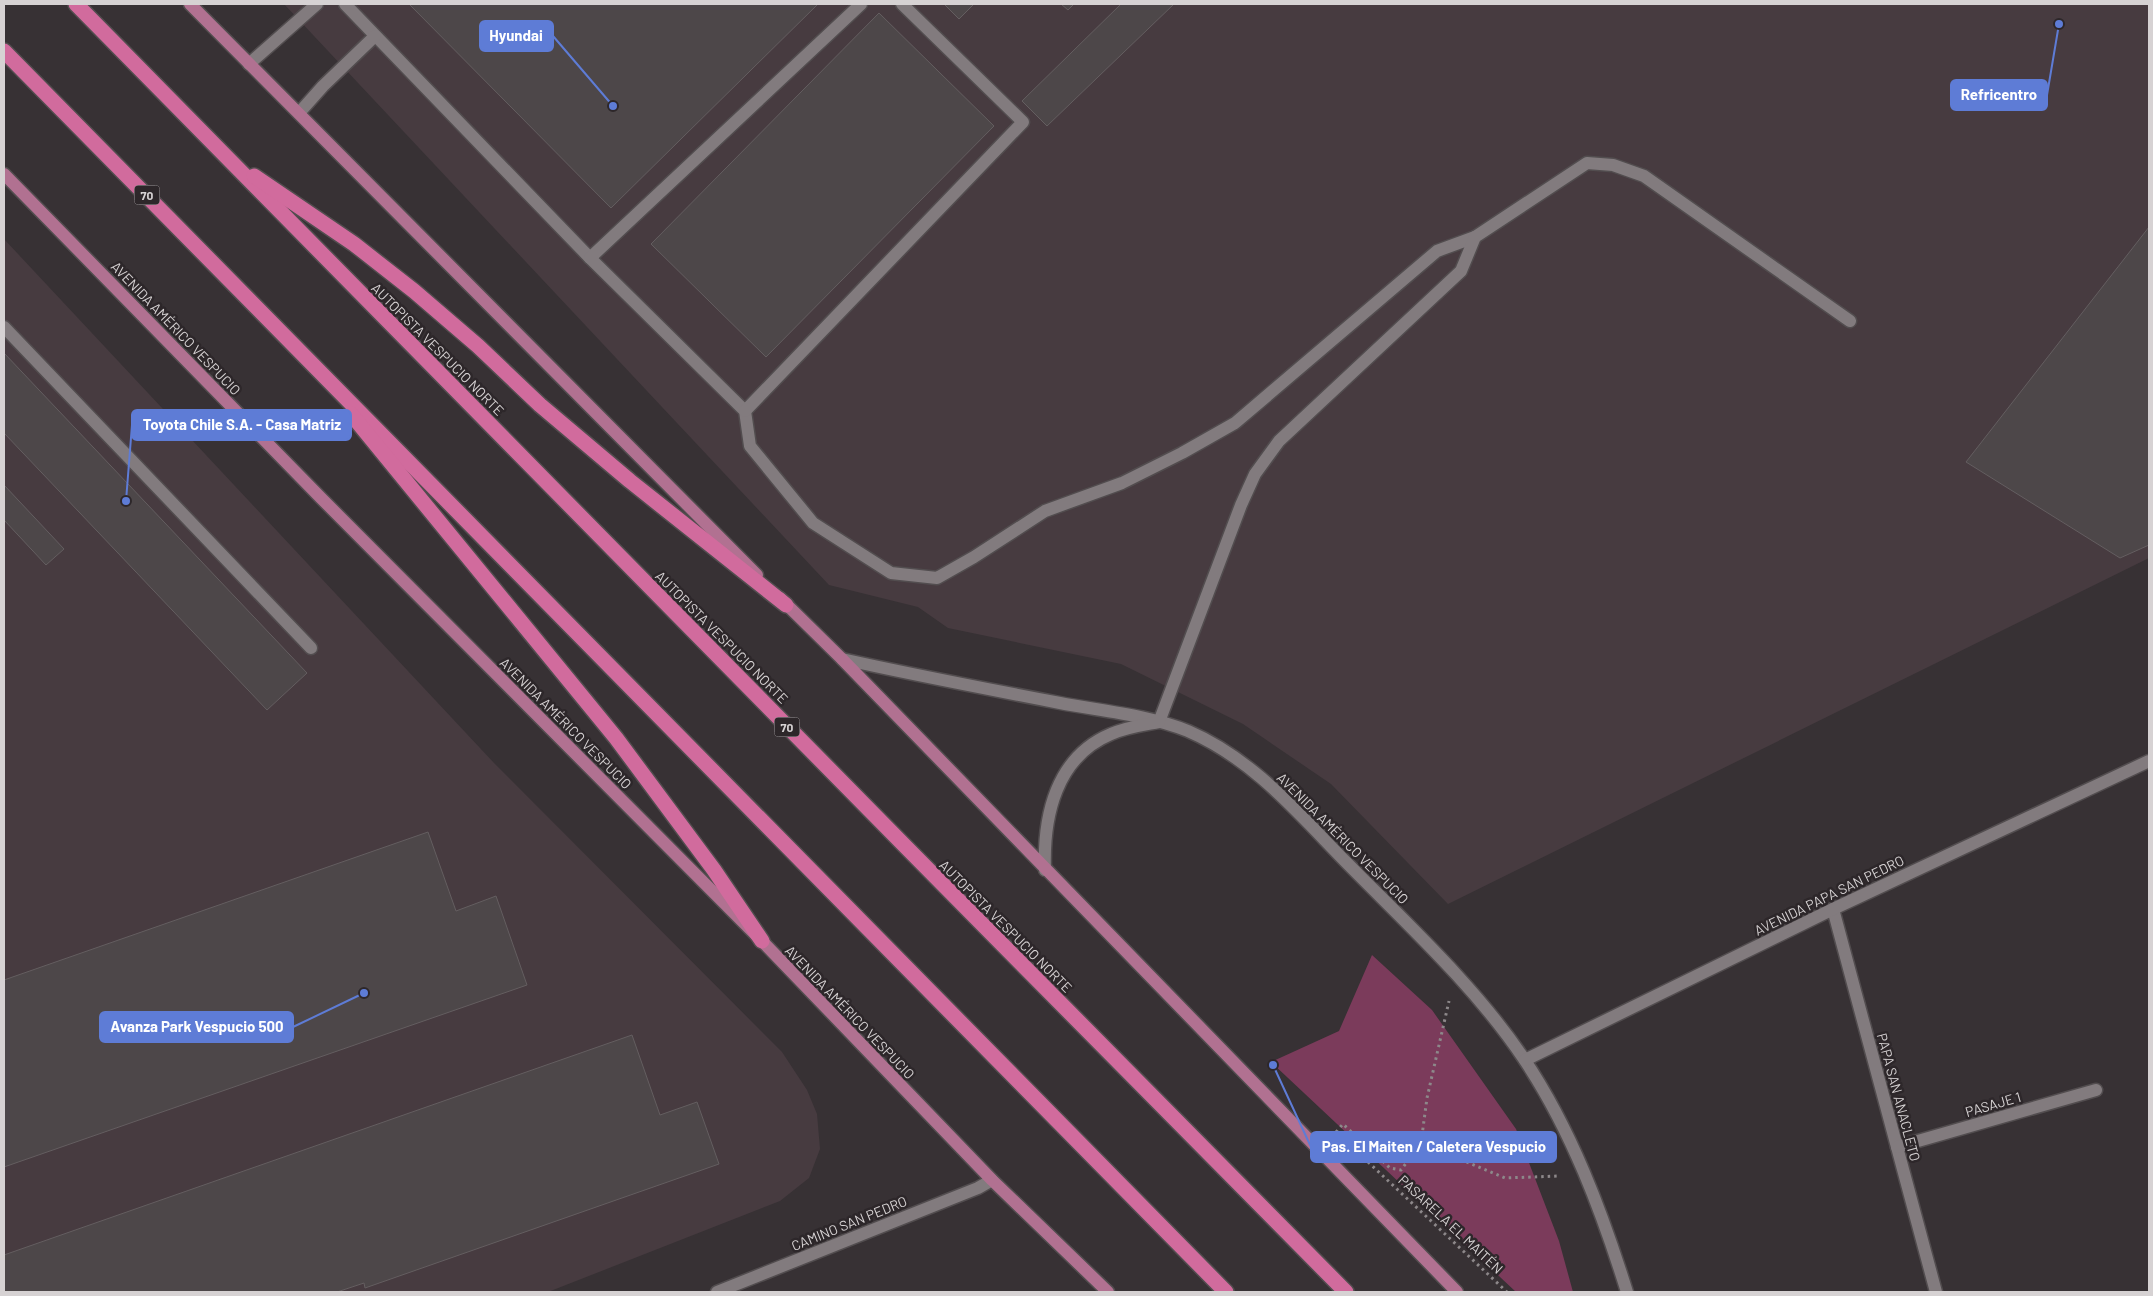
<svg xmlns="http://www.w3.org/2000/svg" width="2153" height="1296" viewBox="0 0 2153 1296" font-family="Barlow,sans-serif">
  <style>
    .built { fill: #473b40 }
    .green { fill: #7b3b5b }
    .building { fill: #4d4749; stroke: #645e60 }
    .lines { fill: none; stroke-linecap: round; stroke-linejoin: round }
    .minor-casing { stroke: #524d4f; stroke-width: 15 }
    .major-casing { stroke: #524d4f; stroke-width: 15 }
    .highway-casing { stroke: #524d4f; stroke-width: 18 }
    .path { stroke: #8d888a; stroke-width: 3; stroke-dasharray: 2.5 4; stroke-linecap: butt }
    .minor { stroke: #827b7e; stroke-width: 12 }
    .major { stroke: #b17191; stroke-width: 12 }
    .highway { stroke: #d16b9d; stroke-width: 15 }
    .labels { text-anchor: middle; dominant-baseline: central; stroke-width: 5; stroke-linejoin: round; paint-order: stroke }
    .shield { fill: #2d272a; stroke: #a39fa0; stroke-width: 1 }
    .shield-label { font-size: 12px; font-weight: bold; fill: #d6d2d3 }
    .street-label { font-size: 14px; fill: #d6d2d3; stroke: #2d272a }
    .leader { fill: none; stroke: #5e7cd6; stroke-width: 2 }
    .callout-dot { fill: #5e7cd6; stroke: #2d272a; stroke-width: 2 }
    .callout { fill: #5e7cd6; stroke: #5e7cd6; stroke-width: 2 }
    .callout-label { font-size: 15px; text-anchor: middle; font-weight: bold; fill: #fff }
  </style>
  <rect width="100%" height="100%" fill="#373134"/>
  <g class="built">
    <polygon points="284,4 2149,4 2149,558 1448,904 1331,784 1243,724 1121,664 948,628 918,607 829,585"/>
    <polygon points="4,239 494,763 782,1052 807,1090 817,1114 820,1149 809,1178 780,1201 548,1292 4,1292"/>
  </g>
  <polygon class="green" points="1372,955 1432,1010 1516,1129 1559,1241 1573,1292 1516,1292 1271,1062 1339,1031"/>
  <g class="building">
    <polygon points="409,4 818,4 611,208"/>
    <polygon points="944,4 974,4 959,19"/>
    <polygon points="1061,4 1074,4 1068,10"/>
    <polygon points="1121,4 1174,4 1047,126 1022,101"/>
    <polygon points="879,13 994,126 766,357 651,244"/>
    <polygon points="2149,227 2149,545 2120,558 1966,462"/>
    <polygon points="4,353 307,673 267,710 4,433"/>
    <polygon points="4,485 64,549 46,565 4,520"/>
    <polygon points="428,832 456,911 496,896 527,985 4,1167 4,980"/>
    <polygon points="632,1035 660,1115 697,1102 719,1164 365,1288 364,1283 337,1292 4,1292 4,1255"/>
  </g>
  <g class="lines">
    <defs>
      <g id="minor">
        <polyline points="345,4 590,258"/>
        <polyline points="861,4 590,258 745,411 750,446 813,523 891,573 937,578 974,557 1045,511 1122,483 1182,453 1235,423 1437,251 1475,237"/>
        <polyline points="249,64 317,4"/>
        <polyline points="299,113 323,86 375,36"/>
        <polyline points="4,327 311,648"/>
        <polyline points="745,411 1023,122 902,4"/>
        <path d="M 842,659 C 914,675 987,689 1060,703 C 1102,711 1148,715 1188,731 C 1253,759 1297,812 1346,862 C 1406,923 1476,987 1524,1059 C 1571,1129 1602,1212 1627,1292"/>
        <path d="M 1045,870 C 1043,816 1056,757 1111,734 C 1126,727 1143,725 1159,722 L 1241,505 L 1255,474 L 1279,441 L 1461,271 L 1475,237 L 1587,163 L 1613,165 L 1644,176 L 1850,321"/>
        <polyline points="1833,909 1936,1292"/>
        <polyline points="1525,1060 1833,909 2149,761"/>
        <polyline points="1897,1147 2096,1090"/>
        <polyline points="717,1292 978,1188 992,1180"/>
      </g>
      <g id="major">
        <polyline points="190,4 757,575"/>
        <polyline points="4,174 321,498 762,941 992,1180 1108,1292"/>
        <polyline points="780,598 842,659 1457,1292"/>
      </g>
      <g id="highway">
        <polyline points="76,4 906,847 1346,1292"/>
        <polyline points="4,51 1226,1292"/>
        <polyline points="254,176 354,244 414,291 478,346 540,405 630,481 786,605"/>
        <polyline points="351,414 616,738 714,870 762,941"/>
      </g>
    </defs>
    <use href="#minor" class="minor-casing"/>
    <use href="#major" class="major-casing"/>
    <use href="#highway" class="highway-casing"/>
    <g class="path">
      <polyline points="1336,1132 1343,1124 1390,1168 1401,1170 1421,1143 1505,1178 1559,1176"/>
      <polyline points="1421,1143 1427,1098 1449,1001"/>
      <polyline points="1368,1162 1507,1292"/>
    </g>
    <use href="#minor" class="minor"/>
    <use href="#major" class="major"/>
    <use href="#highway" class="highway"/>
  </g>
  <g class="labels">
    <g class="shield">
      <rect x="134.5" y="185.5" width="25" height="19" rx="4"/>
      <rect x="774.5" y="717.5" width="25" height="19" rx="4"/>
    </g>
    <g class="shield-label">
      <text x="147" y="195">70</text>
      <text x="787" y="727">70</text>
    </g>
    <g class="street-label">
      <text transform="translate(176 328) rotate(46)">AVENIDA AMÉRICO VESPUCIO</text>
      <text transform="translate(438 349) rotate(45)">AUTOPISTA VESPUCIO NORTE</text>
      <text transform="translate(722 637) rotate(45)">AUTOPISTA VESPUCIO NORTE</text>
      <text transform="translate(566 723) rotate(45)">AVENIDA AMÉRICO VESPUCIO</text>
      <text transform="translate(1343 838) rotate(45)">AVENIDA AMÉRICO VESPUCIO</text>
      <text transform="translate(1829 895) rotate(-26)">AVENIDA PAPA SAN PEDRO</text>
      <text transform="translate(1006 926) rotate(45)">AUTOPISTA VESPUCIO NORTE</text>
      <text transform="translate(850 1012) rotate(46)">AVENIDA AMÉRICO VESPUCIO</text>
      <text transform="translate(1899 1097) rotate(75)">PAPA SAN ANACLETO</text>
      <text transform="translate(1993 1104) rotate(-16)">PASAJE 1</text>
      <text transform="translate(849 1223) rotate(-22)">CAMINO SAN PEDRO</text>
      <text transform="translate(1451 1224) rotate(43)">PASARELA EL MAITÉN</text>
    </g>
  </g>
  <path class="leader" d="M613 106L553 36M2059 24L2047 95M126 501L132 425M364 993L293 1027M1273 1065L1311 1147"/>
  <g class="callout-dot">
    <circle cx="613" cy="106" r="5"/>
    <circle cx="2059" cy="24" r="5"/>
    <circle cx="126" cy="501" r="5"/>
    <circle cx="364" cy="993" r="5"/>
    <circle cx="1273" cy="1065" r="5"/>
  </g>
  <g class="callout">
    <rect x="480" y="21" width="73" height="30" rx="5"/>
    <rect x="1951" y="80" width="96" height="30" rx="5"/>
    <rect x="132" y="410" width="219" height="30" rx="5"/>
    <rect x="100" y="1012" width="193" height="30" rx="5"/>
    <rect x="1311" y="1132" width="245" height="30" rx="5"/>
  </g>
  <g class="callout-label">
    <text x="516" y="41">Hyundai</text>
    <text x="1999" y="100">Refricentro</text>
    <text x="242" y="430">Toyota Chile S.A. - Casa Matriz</text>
    <text x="197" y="1032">Avanza Park Vespucio 500</text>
    <text x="1434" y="1152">Pas. El Maiten / Caletera Vespucio</text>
  </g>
  <rect width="2153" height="1296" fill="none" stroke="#d6d2d3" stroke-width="10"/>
</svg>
